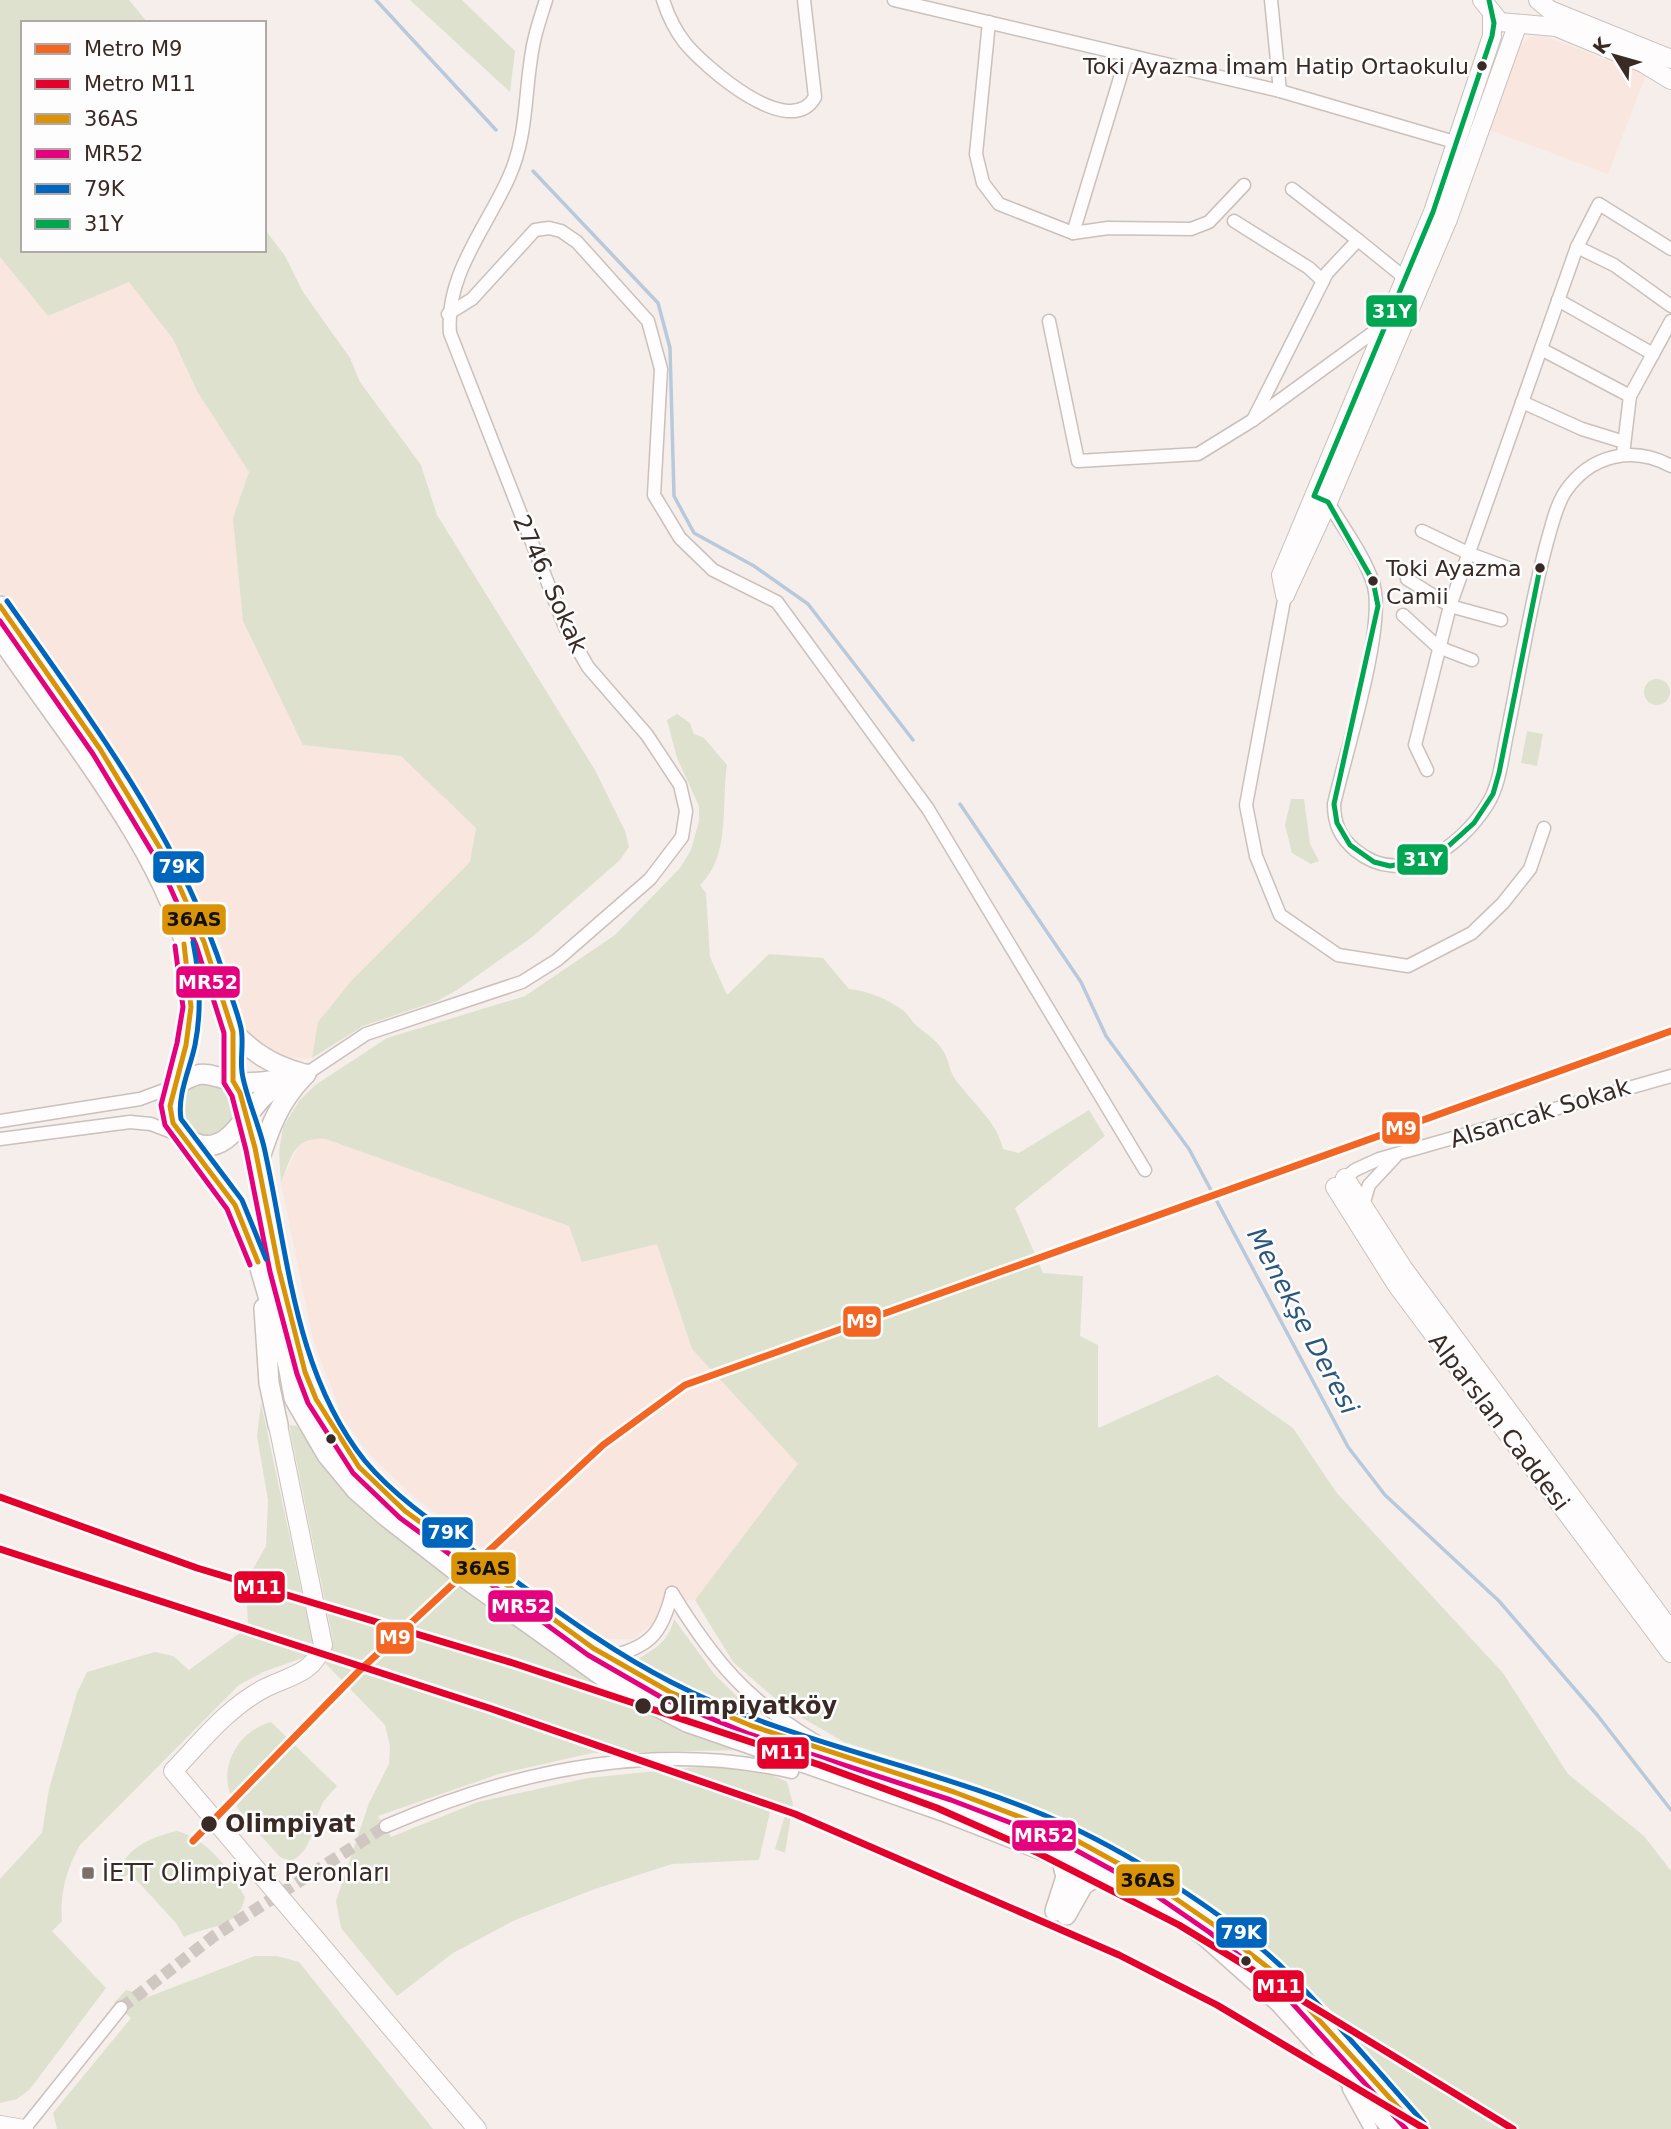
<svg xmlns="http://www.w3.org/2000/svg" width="1671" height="2129" viewBox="0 0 1671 2129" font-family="'DejaVu Sans',sans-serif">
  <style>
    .built { fill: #f9e6df }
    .green { fill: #dee1ce }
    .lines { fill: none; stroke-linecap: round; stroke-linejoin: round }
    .stream { stroke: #b8c9db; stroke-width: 3.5 }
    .street-tunnel { stroke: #d0c7c3; stroke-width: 12; stroke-dasharray: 12 6; stroke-linecap: butt }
    .street-casing { stroke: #cac0bc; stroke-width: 15 }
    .secondary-casing { stroke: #cac0bc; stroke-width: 20 }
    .primary-casing { stroke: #cac0bc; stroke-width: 22 }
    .street { stroke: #fefcfc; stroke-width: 12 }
    .secondary { stroke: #fefcfc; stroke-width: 18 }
    .primary { stroke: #fefcfc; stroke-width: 19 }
    .bus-1-casing { stroke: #fdfdfd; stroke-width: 10 }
    .bus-2-casing { stroke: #fdfdfd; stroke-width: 10 }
    .bus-3-casing { stroke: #fdfdfd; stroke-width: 10 }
    .bus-4-casing { stroke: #fdfdfd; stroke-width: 10 }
    .bus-1 { stroke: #da9306; stroke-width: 5 }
    .bus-2 { stroke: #e5007d; stroke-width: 5 }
    .bus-3 { stroke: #0065bd; stroke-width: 5 }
    .bus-4 { stroke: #00a651; stroke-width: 5 }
    .metro-1-casing { stroke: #fdfdfd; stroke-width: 12 }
    .metro-2-casing { stroke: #fdfdfd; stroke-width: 12 }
    .metro-1 { stroke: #f26522; stroke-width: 7 }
    .metro-2 { stroke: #e4002b; stroke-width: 7 }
    .bus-dot { fill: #392a25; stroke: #fdfdfd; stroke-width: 2.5 }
    .poi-dot { fill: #7b6f6a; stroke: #fdfdfd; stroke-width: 2.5 }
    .labels { text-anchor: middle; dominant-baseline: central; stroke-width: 5; stroke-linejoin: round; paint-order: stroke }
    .bus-label { font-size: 22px; fill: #392a25; stroke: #fdfdfd; text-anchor: end }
    .street-label { font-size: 24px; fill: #392a25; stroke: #fdfdfd }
    .stop-label { font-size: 24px; font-weight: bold; fill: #392a25; stroke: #fdfdfd; text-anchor: start }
    .poi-label { font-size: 24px; fill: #392a25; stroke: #fdfdfd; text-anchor: start }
    .water-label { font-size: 26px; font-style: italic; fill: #2b577d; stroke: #fdfdfd }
    .line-badge { stroke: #fdfdfd; stroke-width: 2.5 }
    .badge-label { font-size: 19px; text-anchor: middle; font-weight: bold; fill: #fff }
    .pale-badge-label { font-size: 19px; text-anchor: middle; font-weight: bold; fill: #111 }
  </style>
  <rect width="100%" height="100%" fill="#f6eeeb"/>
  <g class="built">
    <polygon points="1544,36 1646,75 1608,174 1490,130 1518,49 1530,37"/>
    <polygon points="0,257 48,316 129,282 173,339 197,391 249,472 233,518 303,745 401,756 476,828 470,862 351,981 318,1022 312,1058 282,1058 248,1033 220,943 175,850 0,590"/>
    <polygon points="309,1138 327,1139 569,1226 583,1262 657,1243 692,1349 799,1464 695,1600 679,1601 633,1639 602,1639 414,1497 370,1455 343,1418 313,1340 281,1183 299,1145"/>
  </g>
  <g class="green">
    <polygon points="0,0 129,0 148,23 23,23 23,250 264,250 264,228 285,256 303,292 350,358 360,382 421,465 437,515 595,770 625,831 629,847 620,860 532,937 457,990 437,1001 363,1026 312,1058 318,1022 351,981 470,862 476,828 401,756 303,745 243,621 233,518 249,472 197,391 173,339 129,282 48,316 0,257"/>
    <polygon points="410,0 462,0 515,51 510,92"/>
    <circle cx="1657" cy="692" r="13"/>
    <path d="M 677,714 L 690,723 L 694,734 L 704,738 L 727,765 C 721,803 731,857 700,885 L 706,893 L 710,957 L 727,995 L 769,954 L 823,958 L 849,989 C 868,991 888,999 904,1011 C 909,1016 913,1023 918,1027 C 929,1036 938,1041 945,1054 C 949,1062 950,1072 955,1079 C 971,1102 997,1121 1003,1149 L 1019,1153 L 1089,1110 L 1105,1136 L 1015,1208 L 1043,1273 L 1083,1276 L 1080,1336 L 1098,1345 L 1098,1428 L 1217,1375 L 1293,1428 L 1336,1492 L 1503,1673 L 1568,1774 L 1644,1836 L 1671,1871 L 1671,2129 L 1430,2129 L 1322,2011 L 1188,1893 L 1095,1838 L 974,1783 L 844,1742 L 787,1709 L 733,1662 L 695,1600 L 798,1464 L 692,1349 L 657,1244 L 582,1262 L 569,1226 L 326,1139 C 293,1137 292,1156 281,1183 L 279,1152 L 283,1127 L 299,1101 L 314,1086 L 387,1038 L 525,996 L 615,935 L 680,868 L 691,850 L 699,821 L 699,806 L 677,758 L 667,720 Z"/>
    <polygon points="1527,731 1543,734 1537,766 1521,763"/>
    <polygon points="1291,799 1304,799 1310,844 1319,861 1311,864 1292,853 1285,825"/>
    <circle cx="206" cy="1110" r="27"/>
    <path d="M 261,1403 L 312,1641 L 308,1656 L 263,1672 L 239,1685 L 80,1845 C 66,1871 60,1891 62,1921 L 52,1931 L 106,1988 L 30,2089 L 17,2099 L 0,2103 L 0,1879 L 42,1833 L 49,1789 L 77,1693 L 87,1672 L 155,1652 L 173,1656 L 189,1670 L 248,1627 L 246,1581 L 266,1546 L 268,1500 L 257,1436 Z"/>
    <polygon points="289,1425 297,1426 346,1493 374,1520 474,1596 587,1674 745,1750 592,1753 499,1774 378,1816 391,1837 478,1802 588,1778 715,1765 768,1773 787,1782 793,1804 785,1853 775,1849 785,1815 770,1812 759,1860 672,1864 595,1889 515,1920 453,1953 397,1996 341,1928 336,1901 369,1803 389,1764 390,1746 385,1725 325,1663 330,1657 333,1640"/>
    <path d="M 674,1619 L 715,1675 L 755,1714 L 748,1714 L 689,1689 L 638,1659 C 657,1648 669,1640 674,1619 Z"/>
    <path d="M 271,1722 L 337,1786 C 331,1793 323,1800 320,1809 C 312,1828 312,1851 291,1861 L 280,1857 C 265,1839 242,1819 232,1798 C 217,1766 240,1730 271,1722 Z"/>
    <path d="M 177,1831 C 208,1839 230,1870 245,1897 C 238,1930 210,1924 184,1937 L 176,1923 L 130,1873 L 118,1881 C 119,1850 151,1837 177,1831 Z"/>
    <polygon points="255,1956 277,1956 299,1962 433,2129 57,2129 53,2113 131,2018 114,2003 126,1990 148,1997"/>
  </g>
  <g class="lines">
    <g class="stream">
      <polyline points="376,0 496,130"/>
      <polyline points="533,171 658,303 670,348 674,496 694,533 754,566 808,604 913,740"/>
      <polyline points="960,804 1081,982 1106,1036 1189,1149 1348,1447 1385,1495 1499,1601 1598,1716 1671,1810"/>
    </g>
    <polyline class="street-tunnel" points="121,2008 214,1936 386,1826"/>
    <defs>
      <g id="street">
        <path d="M 663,0 C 668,16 675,30 685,43 C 705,67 790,142 815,97 L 804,0"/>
        <polyline points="894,0 1280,91 1458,143"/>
        <polyline points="1271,0 1280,91"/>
        <polyline points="989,22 976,154 983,183 999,204 1073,233 1108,228 1191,229 1209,222 1244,185"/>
        <polyline points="1292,189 1358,240"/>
        <polyline points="1234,221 1309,268 1323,281"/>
        <polyline points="1073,233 1127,55"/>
        <polyline points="1577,247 1614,265 1671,306"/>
        <polyline points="1558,300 1653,354"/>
        <polyline points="448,314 472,299 535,230 549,228 561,231 577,242 648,321 661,369 654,495 680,538 713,570 777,602 928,809 1145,1170"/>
        <polyline points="1049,321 1078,461 1198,454 1253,420 1386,323"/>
        <polyline points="1541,349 1630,396"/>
        <polyline points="1522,402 1582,429 1624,442"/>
        <polyline points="1253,420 1327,273 1358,240 1405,278"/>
        <polyline points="1623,454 1630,396 1671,321"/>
        <path d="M 1324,500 L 1328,502 C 1343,528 1364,555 1373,583 C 1387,624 1345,755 1334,804 C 1334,824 1340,837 1355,850 C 1402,889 1460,848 1487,805 C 1500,785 1502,757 1507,734 C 1520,670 1530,605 1547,542 C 1552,525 1556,506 1565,492 C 1590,455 1632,445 1671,466"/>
        <polyline points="1422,531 1470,554 1511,569"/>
        <polyline points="1407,579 1450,606 1501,620"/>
        <polyline points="1285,595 1246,805 1256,856 1280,915 1338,955 1408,966 1472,933 1503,903 1530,869 1544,828"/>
        <polyline points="1403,615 1438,647 1472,660"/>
        <polyline points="1427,770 1415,745 1450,606 1577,247 1599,204 1671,249"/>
        <path d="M 306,1074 L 366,1034 L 522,982 L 557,960 L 650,879 L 682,837 L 686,811 L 680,785 L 647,735 L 588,667 L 565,627 L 450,333 C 445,275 487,227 509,177 C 529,133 524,86 534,41 C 537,27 542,13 546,0"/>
        <polyline points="0,1121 140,1099 175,1086"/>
        <polyline points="0,1139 130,1122 151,1124 182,1136"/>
        <polyline points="1340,1182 1355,1170 1379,1159 1671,1076"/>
        <polyline points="1363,1205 1369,1185 1396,1156"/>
        <path d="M 672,1593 C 713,1660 748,1702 817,1742"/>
        <path d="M 607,1657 C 649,1648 662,1634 672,1593"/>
        <path d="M 386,1826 C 513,1771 655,1740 792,1772"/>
        <polyline points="1349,2089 1371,2129"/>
        <polyline points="24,2129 121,2008"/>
      </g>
      <g id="secondary">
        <polyline points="1482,0 1500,22 1556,27 1643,63 1671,80"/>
        <polyline points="1538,0 1550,10 1671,59"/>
        <polyline points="1285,595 1281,575 1433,212 1492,36 1492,14"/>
        <polyline points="1285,595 1328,502 1448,219 1517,26"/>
        <polyline points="1345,1178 1403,1268 1671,1631"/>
        <polyline points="1335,1187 1396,1284 1671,1653"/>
        <path d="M 278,1425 L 323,1645 C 313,1674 289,1676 265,1688 C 228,1707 201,1742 173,1771 L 477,2129"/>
        <polyline points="0,2125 24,2129"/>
      </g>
      <g id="primary">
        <path d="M 0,606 C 79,719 166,831 211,962 C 219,985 230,1010 233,1033 C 234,1049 233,1066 233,1081"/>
        <path d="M 0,637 C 60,726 172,860 190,966 C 193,987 195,1013 190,1035 C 183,1068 149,1124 195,1143 C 228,1157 245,1113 264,1096 C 275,1085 291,1080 306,1074"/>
        <path d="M 233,1032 C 254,1053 272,1065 301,1073"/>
        <path d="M 233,1081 C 250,1108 259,1162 265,1194 C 283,1288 297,1385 356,1463 C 390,1507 442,1537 486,1569 C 546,1612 602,1658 668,1691 C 795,1753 937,1775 1065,1834 C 1132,1865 1229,1928 1282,1979 C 1330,2026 1370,2081 1418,2129"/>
        <path d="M 175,1086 C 202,1068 205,1074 232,1081 C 248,1085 272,1081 288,1078"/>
        <polyline points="185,1137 235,1205 251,1237 288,1365 294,1398 327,1455 356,1490 387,1517 468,1580 612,1683 687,1722 943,1811 1088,1868 1156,1902 1205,1936 1280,2003 1393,2129"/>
        <path d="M 259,1161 C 269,1129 279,1102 303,1077"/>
        <polyline points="264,1308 269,1383 278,1425"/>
        <polyline points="1055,1911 1066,1877 1061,1857"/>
        <polyline points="1066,1915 1083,1885 1100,1874"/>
      </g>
    </defs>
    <use href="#street" class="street-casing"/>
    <use href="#secondary" class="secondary-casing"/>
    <use href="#primary" class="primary-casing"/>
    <use href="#street" class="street"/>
    <use href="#secondary" class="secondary"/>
    <use href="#primary" class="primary"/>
    <defs>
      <g id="bus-1">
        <polyline points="0,606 100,749 169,863 204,942 233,1032 233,1081 240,1093 255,1148 279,1270 305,1372 316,1399 359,1467 405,1511 593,1648 670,1692 752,1726 954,1792 1065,1834 1150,1881 1214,1925 1280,1977 1418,2129"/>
        <polyline points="184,944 191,1007 186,1045 170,1106 173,1123 235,1205 258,1262"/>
      </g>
      <g id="bus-2">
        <polyline points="0,621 93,754 161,867 196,945 224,1033 224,1083 232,1096 246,1150 270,1272 297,1374 308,1403 353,1473 400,1518 588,1655 666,1700 749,1734 951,1800 1061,1842 1145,1888 1209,1932 1274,1983 1406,2129"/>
        <polyline points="175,946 183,1007 177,1043 161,1105 165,1125 227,1209 250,1265"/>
      </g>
      <g id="bus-3">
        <path d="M 7,601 C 90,719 179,836 224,975 C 229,992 237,1010 241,1028 C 244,1042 240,1058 242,1072 C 244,1091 259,1125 264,1147 C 288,1253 294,1372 365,1461 C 400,1503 451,1534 495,1566 C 552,1607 608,1650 671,1682 C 796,1747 941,1767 1069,1826 C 1136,1857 1238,1922 1290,1975 C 1337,2022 1380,2074 1424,2123"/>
        <path d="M 193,942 C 200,977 202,1010 195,1045 C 190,1069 177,1095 181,1119 L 242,1200 L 266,1259"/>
      </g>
      <polyline id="bus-4" points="1489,0 1494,23 1492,36 1433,212 1314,496 1328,502 1373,581 1378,606 1334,804 1337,823 1350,845 1374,862 1390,866 1426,859 1444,850 1474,823 1493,794 1499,773 1540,568"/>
    </defs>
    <use href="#bus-1" class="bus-1-casing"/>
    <use href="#bus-2" class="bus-2-casing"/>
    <use href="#bus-3" class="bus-3-casing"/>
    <use href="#bus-4" class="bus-4-casing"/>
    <use href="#bus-1" class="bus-1"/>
    <use href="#bus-2" class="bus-2"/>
    <use href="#bus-3" class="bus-3"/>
    <use href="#bus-4" class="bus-4"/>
    <defs>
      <polyline id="metro-1" points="193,1841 358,1672 603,1445 685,1385 1671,1031"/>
      <g id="metro-2">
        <polyline points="0,1497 197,1568 513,1663 820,1765 937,1808 1036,1852 1179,1925 1513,2129"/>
        <polyline points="0,1549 492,1709 795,1814 1119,1955 1217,2005 1425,2129"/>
      </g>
    </defs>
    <use href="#metro-1" class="metro-1-casing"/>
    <use href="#metro-2" class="metro-2-casing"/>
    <use href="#metro-1" class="metro-1"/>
    <use href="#metro-2" class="metro-2"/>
  </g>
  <g class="bus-dot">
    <circle cx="1482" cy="66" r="6"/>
    <circle cx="1540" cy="568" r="6"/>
    <circle cx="1373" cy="581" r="6"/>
    <circle cx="331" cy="1439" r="6"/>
    <circle cx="643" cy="1706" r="9"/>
    <circle cx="209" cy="1824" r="9"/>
    <circle cx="1246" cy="1961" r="6"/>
  </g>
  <rect class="poi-dot" x="81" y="1866" width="14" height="14" rx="3.5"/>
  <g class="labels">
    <g class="bus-label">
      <text x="1469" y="66">Toki Ayazma İmam Hatip Ortaokulu</text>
      <text x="1386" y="568" text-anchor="start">Toki Ayazma<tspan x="1386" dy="28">Camii</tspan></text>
    </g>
    <g class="street-label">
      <text transform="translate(550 584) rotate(66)">2746. Sokak</text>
      <text transform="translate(1540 1113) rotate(-17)">Alsancak Sokak</text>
      <text transform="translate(1499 1422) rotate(53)">Alparslan Caddesi</text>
    </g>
    <g class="stop-label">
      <text x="659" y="1706">Olimpiyatköy</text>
      <text x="225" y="1824">Olimpiyat</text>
    </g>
    <g class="poi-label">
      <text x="102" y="1873">İETT Olimpiyat Peronları</text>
    </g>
    <g class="water-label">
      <text transform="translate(1303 1321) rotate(62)">Menekşe Deresi</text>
    </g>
  </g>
  <g class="line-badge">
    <rect x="1365" y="294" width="53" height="34" rx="7" fill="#00a651"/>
    <rect x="1396" y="843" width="53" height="33" rx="7" fill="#00a651"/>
    <rect x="152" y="850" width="53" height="34" rx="7" fill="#0065bd"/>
    <rect x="161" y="903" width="66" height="33" rx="7" fill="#da9306"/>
    <rect x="175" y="965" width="66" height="34" rx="7" fill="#e5007d"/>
    <rect x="1381" y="1111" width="40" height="34" rx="7" fill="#f26522"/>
    <rect x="842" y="1305" width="40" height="33" rx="7" fill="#f26522"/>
    <rect x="421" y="1516" width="53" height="33" rx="7" fill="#0065bd"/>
    <rect x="450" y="1551" width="67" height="34" rx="7" fill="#da9306"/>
    <rect x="233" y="1570" width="53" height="34" rx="7" fill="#e4002b"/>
    <rect x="487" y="1589" width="67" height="34" rx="7" fill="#e5007d"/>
    <rect x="375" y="1621" width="40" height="34" rx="7" fill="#f26522"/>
    <rect x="756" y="1736" width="54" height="34" rx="7" fill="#e4002b"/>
    <rect x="1011" y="1819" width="66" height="33" rx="7" fill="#e5007d"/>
    <rect x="1115" y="1863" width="66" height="34" rx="7" fill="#da9306"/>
    <rect x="1215" y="1916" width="53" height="33" rx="7" fill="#0065bd"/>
    <rect x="1252" y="1969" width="53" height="34" rx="7" fill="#e4002b"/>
  </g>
  <g class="badge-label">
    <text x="1392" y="318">31Y</text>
    <text x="1423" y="866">31Y</text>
    <text x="179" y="873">79K</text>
    <text x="208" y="989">MR52</text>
    <text x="1401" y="1135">M9</text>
    <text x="862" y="1328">M9</text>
    <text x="448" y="1539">79K</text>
    <text x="259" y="1594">M11</text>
    <text x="521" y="1613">MR52</text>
    <text x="395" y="1644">M9</text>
    <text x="783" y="1759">M11</text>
    <text x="1044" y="1842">MR52</text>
    <text x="1241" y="1939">79K</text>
    <text x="1279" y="1993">M11</text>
  </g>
  <g class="pale-badge-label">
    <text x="194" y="926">36AS</text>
    <text x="483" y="1575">36AS</text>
    <text x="1148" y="1887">36AS</text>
  </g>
  <rect x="21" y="21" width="245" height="231" fill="#fdfdfd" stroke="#afa9a7" stroke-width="2"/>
  <rect x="35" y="44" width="35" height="10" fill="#f26522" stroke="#afa9a7" stroke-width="2"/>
  <text x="84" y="56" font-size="21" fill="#392a25">Metro M9</text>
  <rect x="35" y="79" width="35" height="10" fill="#e4002b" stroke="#afa9a7" stroke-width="2"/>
  <text x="84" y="91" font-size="21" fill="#392a25">Metro M11</text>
  <rect x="35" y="114" width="35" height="10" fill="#da9306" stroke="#afa9a7" stroke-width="2"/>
  <text x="84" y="126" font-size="21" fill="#392a25">36AS</text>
  <rect x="35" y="149" width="35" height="10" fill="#e5007d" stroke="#afa9a7" stroke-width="2"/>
  <text x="84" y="161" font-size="21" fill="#392a25">MR52</text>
  <rect x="35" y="184" width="35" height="10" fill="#0065bd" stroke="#afa9a7" stroke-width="2"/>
  <text x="84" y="196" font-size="21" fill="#392a25">79K</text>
  <rect x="35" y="219" width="35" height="10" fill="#00a651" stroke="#afa9a7" stroke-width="2"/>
  <text x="84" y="231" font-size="21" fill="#392a25">31Y</text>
  <g transform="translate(1615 56) rotate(307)" stroke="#fdfdfd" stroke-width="5" paint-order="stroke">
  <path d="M0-5L12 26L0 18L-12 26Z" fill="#392a25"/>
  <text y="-10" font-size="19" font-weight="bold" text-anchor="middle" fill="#392a25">K</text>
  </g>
</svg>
